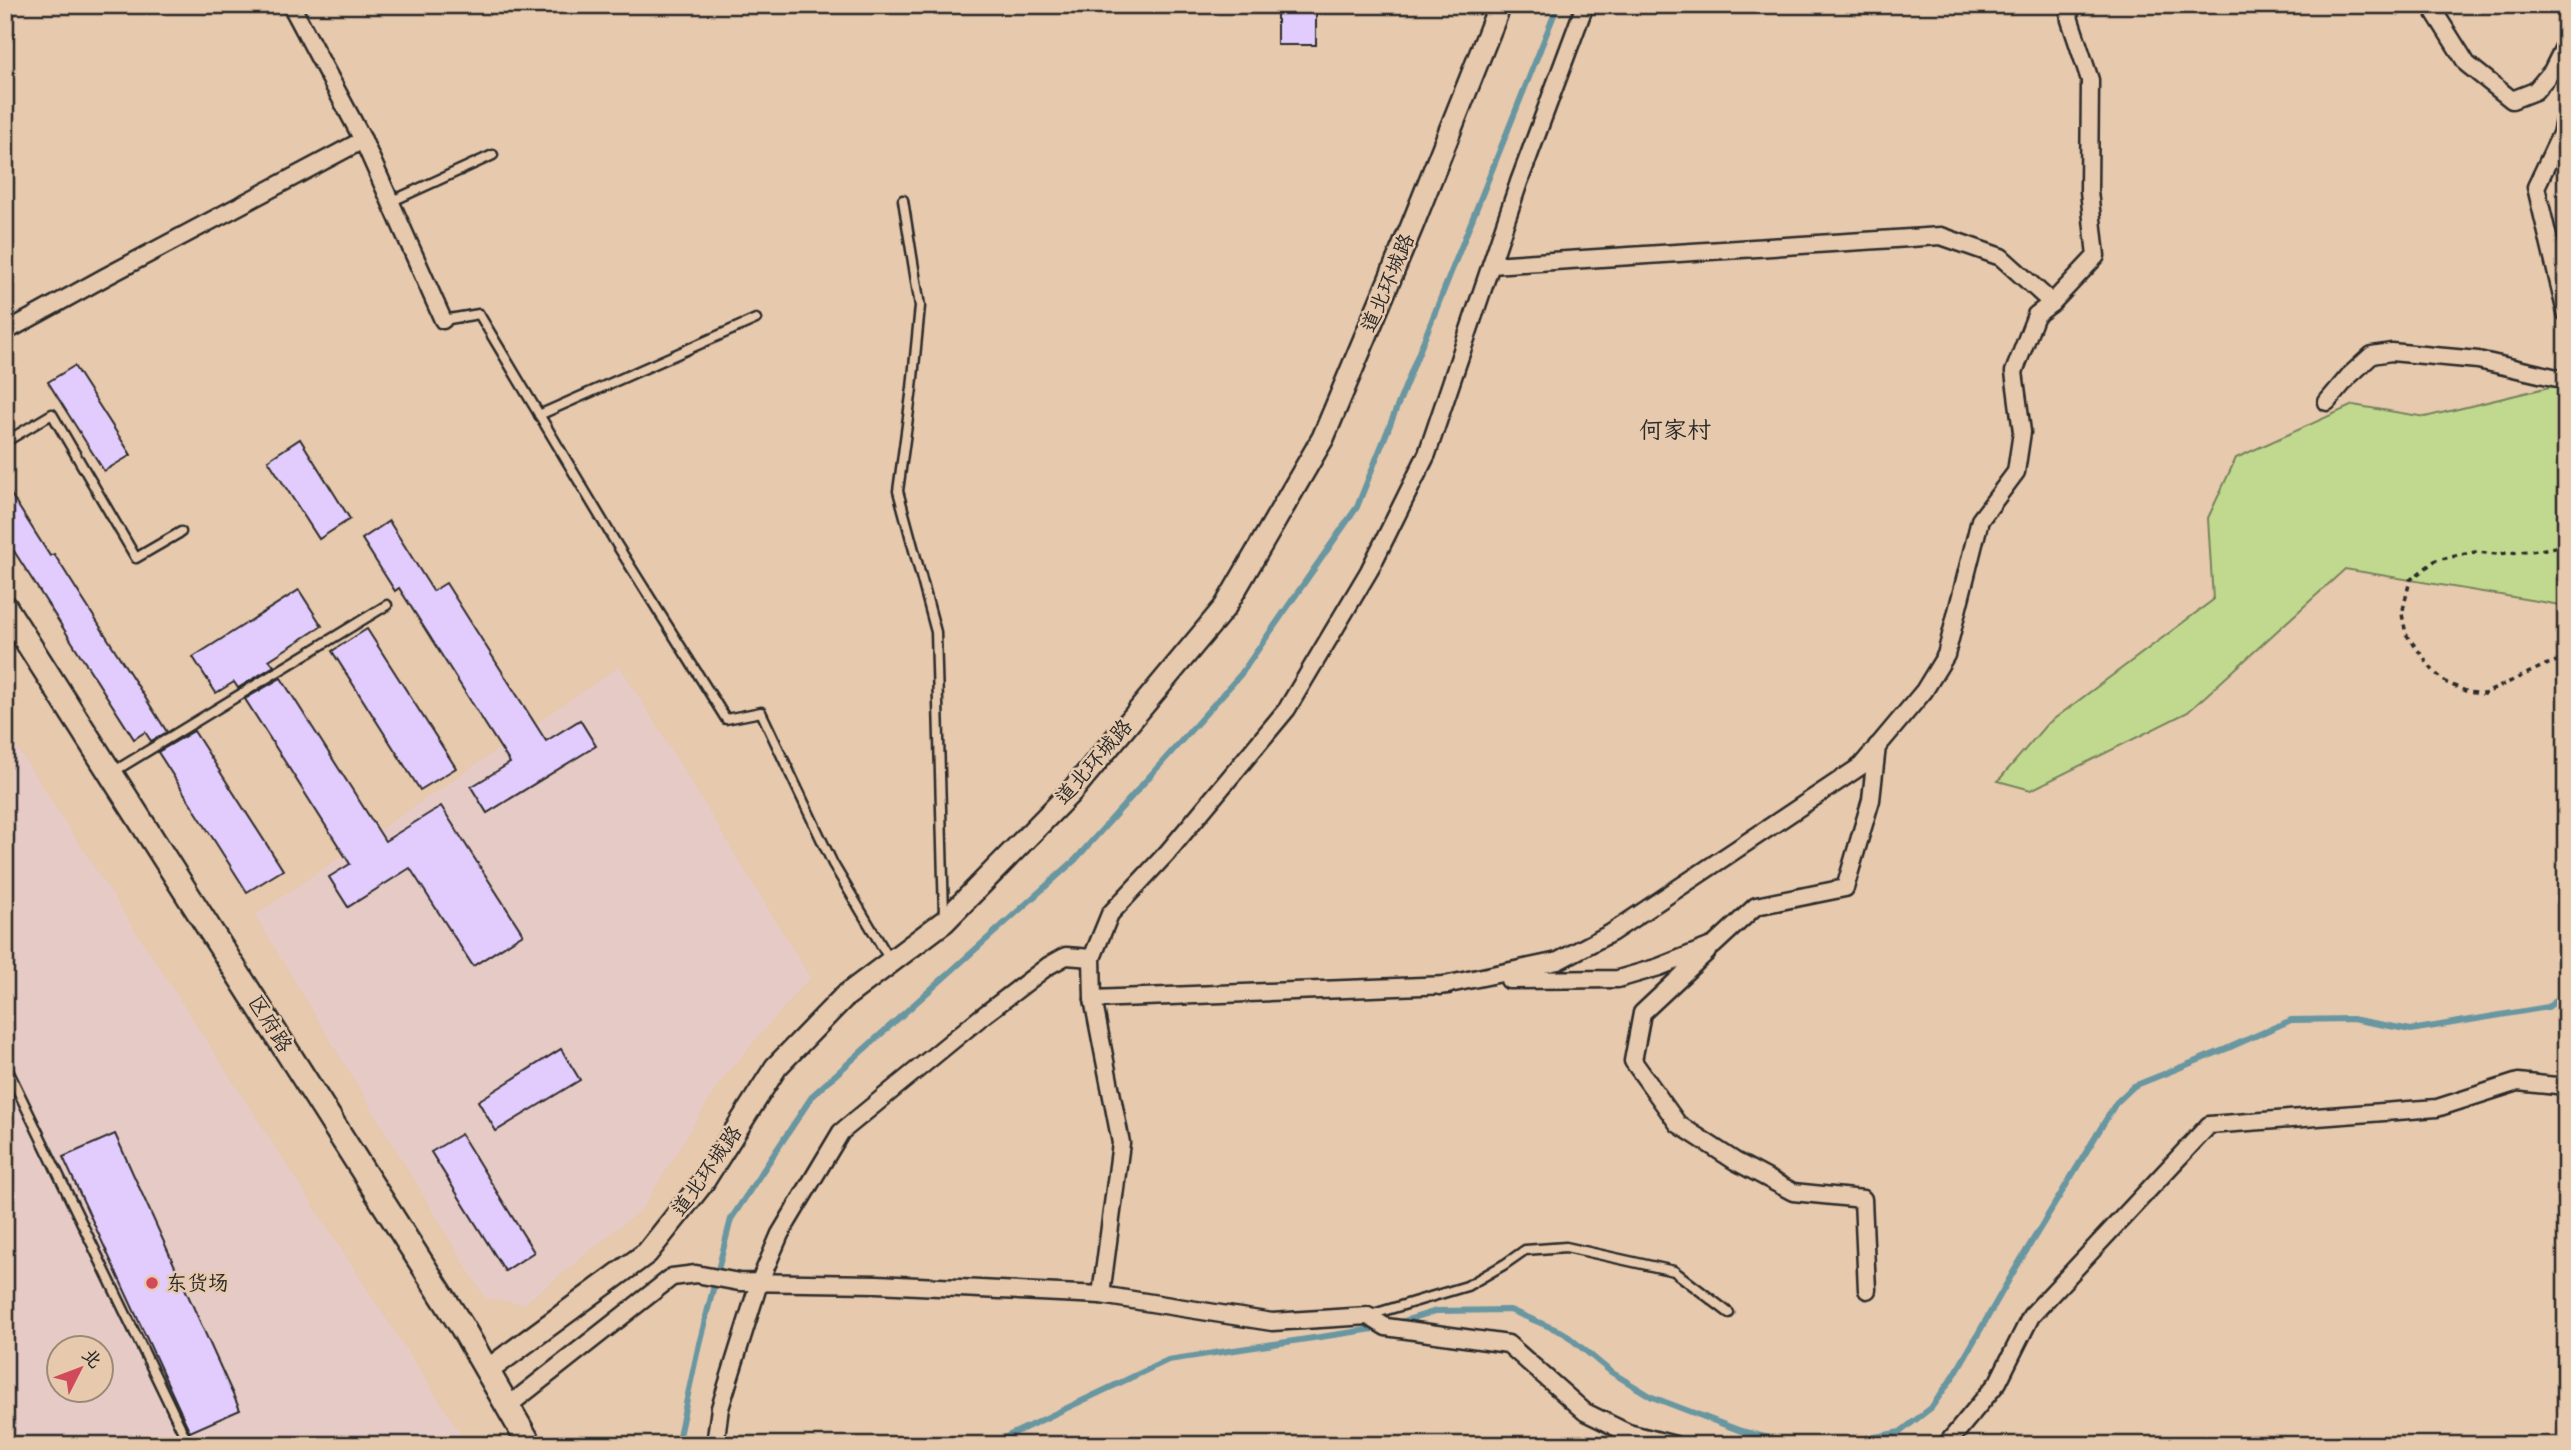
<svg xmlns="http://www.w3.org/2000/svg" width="2571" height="1450" viewBox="0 0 2571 1450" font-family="'Architects Daughter','LXGW WenKai TC',sans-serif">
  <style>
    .built { fill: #e6cac5; fill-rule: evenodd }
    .green { fill: #c1d98f; stroke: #76825d; stroke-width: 2 }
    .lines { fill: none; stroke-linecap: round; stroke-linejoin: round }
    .stream { stroke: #6796a1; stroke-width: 6 }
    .building { fill: #e2ccfd; stroke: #2b2b2b; stroke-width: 2 }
    .service-casing { stroke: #2b2b2b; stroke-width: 13 }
    .minor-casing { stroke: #2b2b2b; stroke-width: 21 }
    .tertiary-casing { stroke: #2b2b2b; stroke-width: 26 }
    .secondary-casing { stroke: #2b2b2b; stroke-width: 28 }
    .path { stroke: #2b2b2b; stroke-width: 3.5; stroke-dasharray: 5 5; stroke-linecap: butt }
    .service { stroke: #e7c9ad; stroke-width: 8 }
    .minor { stroke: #e7c9ad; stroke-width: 16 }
    .tertiary { stroke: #e7c9ad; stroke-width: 21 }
    .secondary { stroke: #e7c9ad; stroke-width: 23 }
    .poi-dot { fill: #d1495b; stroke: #e7c9ad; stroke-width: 2.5 }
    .labels { text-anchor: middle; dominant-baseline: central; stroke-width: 5; stroke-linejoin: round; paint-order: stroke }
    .street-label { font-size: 21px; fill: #2b2b2b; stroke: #e7c9ad }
    .poi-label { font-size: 21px; fill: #2b2b2b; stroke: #e7c9ad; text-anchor: start }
    .quarter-label { font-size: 24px; fill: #2b2b2b; stroke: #e7c9ad }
  </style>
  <rect width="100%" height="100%" fill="#e7c9ad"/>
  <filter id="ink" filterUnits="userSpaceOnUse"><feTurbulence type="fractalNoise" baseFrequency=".0143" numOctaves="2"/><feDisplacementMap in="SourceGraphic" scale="14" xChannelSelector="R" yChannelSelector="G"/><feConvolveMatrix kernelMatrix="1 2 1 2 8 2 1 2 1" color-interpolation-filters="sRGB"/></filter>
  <g filter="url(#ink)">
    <g class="built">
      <polygon points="620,666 810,977 722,1079 642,1209 524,1304 485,1298 255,915"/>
      <path d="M 5,729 L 468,1445 L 5,1445 ZM 60,1348 L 102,1348 L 102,1390 L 60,1390 Z"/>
    </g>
    <polygon class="green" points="2566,383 2566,606 2345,569 2188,712 2031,790 1998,781 2046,725 2213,600 2208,518 2236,458 2353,405 2425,417"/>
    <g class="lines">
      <g class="stream">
        <polyline points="1397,1323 1436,1311 1510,1310 1564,1333 1611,1372 1652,1397 1741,1431 1798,1445"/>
        <polyline points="677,1445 699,1344 731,1219 813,1095 1075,860 1241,674 1357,507 1558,5"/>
        <polyline points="989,1445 1168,1360 1380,1328"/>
        <polyline points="1836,1445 1900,1432 1931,1408 1955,1374 2014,1271 2116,1103 2134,1086 2226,1049 2291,1020 2352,1019 2411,1030 2548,1007 2566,994"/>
      </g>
    </g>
    <g class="building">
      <rect x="1277" y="5" width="39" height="40"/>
      <polygon points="74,366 131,455 104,471 48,382"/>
      <polygon points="300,439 350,519 319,539 268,460"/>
      <polygon points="5,485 50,556 54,554 167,732 151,741 145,732 134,739 5,537"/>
      <polygon points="389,521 433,591 446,583 546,741 580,720 596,746 487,813 471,787 510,763 399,588 395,591 362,539"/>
      <polygon points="299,590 322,626 269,660 274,666 238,688 234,682 216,693 193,657"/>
      <polygon points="367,629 456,768 420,790 332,651"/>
      <polygon points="281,678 385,841 441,806 523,934 473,966 410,868 348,907 329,877 350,864 245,699"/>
      <polygon points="194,731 283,870 247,892 158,752"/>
      <polygon points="561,1049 580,1080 496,1131 478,1101"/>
      <polygon points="115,1134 240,1410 190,1432 63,1157"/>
      <polygon points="461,1134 534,1252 505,1271 431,1152"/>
    </g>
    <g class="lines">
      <defs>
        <g id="service">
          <polyline points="903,200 920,306 912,388 898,491 936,632 944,915"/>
          <polyline points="390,202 493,155"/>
          <polyline points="443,320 479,314 617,545 726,719 761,712 833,864 890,960"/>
          <polyline points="539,415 756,319"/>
          <polyline points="5,442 52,414 136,558 181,532"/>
          <polyline points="113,772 387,605"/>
          <polyline points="5,1064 189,1445"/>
          <polyline points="1370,1315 1467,1286 1505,1264 1525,1250 1566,1247 1674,1271 1729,1313"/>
        </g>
        <g id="minor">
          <polyline points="291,5 363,140 443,320"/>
          <polyline points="2430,5 2467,64 2512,100 2535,91 2552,71 2566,43"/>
          <polyline points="2566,111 2561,134 2536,187 2566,313"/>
          <polyline points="1491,265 1941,236 2001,257 2052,303"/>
          <polyline points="5,332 105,277 363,140"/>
          <polyline points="2327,402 2349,376 2372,355 2391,352 2478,360 2566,380"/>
          <polyline points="1707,952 1642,1013 1633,1061 1678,1124 1735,1161 1793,1192 1863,1199 1867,1290"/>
          <polyline points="1509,980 1618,979 1659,967 1714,945 1756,906 1845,888 1871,800 1877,746"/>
          <polyline points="1440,986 1558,961 1611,933 1861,766 1924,691 1946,655 1980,520 2016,472 2022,432 2014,372 2036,315 2052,303 2096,256 2089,191 2090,80 2070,20 2068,5"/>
          <polyline points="1093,999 1448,985"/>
          <polyline points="1101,1295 1121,1143 1093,999 1092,958 1110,914 1167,853 1287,709 1369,571 1427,454 1519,182 1585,5"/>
          <polyline points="508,1406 672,1277 696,1274 739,1282 877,1284 1101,1295 1272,1322 1368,1316 1386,1327 1508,1344 1585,1412 1628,1433 1675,1445"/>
          <polyline points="715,1445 720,1408 759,1283 780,1234 841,1132 980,1018 1048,966 1066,956 1092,958"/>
          <polyline points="1946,1445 1998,1382 2031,1316 2209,1125 2437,1108 2518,1082 2566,1087"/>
        </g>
        <polyline id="tertiary" points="488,1370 647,1253 701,1185 776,1067 844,997 945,921 1072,791 1225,607 1323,438 1412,226 1500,5"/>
        <polyline id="secondary" points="5,607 462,1327 530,1445"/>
      </defs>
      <use href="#service" class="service-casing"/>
      <use href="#minor" class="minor-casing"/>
      <use href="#tertiary" class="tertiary-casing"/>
      <use href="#secondary" class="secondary-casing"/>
      <polyline class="path" points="2566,545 2540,550 2497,554 2475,552 2436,560 2410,580 2402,614 2406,634 2434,672 2447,683 2468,692 2484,694 2545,665 2566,658"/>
      <use href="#service" class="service"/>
      <use href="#minor" class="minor"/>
      <use href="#tertiary" class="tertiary"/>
      <use href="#secondary" class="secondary"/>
    </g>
  </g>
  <circle class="poi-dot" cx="152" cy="1283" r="7"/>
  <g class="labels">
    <g class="street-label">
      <text transform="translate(1388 283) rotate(-67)">道北环城路</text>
      <text transform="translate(1094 762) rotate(-49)">道北环城路</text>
      <text transform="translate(270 1024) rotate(58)">区府路</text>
      <text transform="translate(707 1171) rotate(-55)">道北环城路</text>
    </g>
    <g class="poi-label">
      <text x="166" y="1283">东货场</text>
    </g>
    <g class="quarter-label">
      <text x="1675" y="431">何家村</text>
    </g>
  </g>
  <rect width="2571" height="1450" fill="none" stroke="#e7c9ad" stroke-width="28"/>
  <rect x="14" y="14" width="2543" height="1422" fill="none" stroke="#2b2b2b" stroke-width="2.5" filter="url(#ink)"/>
  <g transform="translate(80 1369) rotate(48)"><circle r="33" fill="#e7c9ad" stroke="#9c8a79" stroke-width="2"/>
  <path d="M0-5L12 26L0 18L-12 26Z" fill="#d1495b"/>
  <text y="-10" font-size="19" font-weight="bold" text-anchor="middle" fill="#2b2b2b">北</text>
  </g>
</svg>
